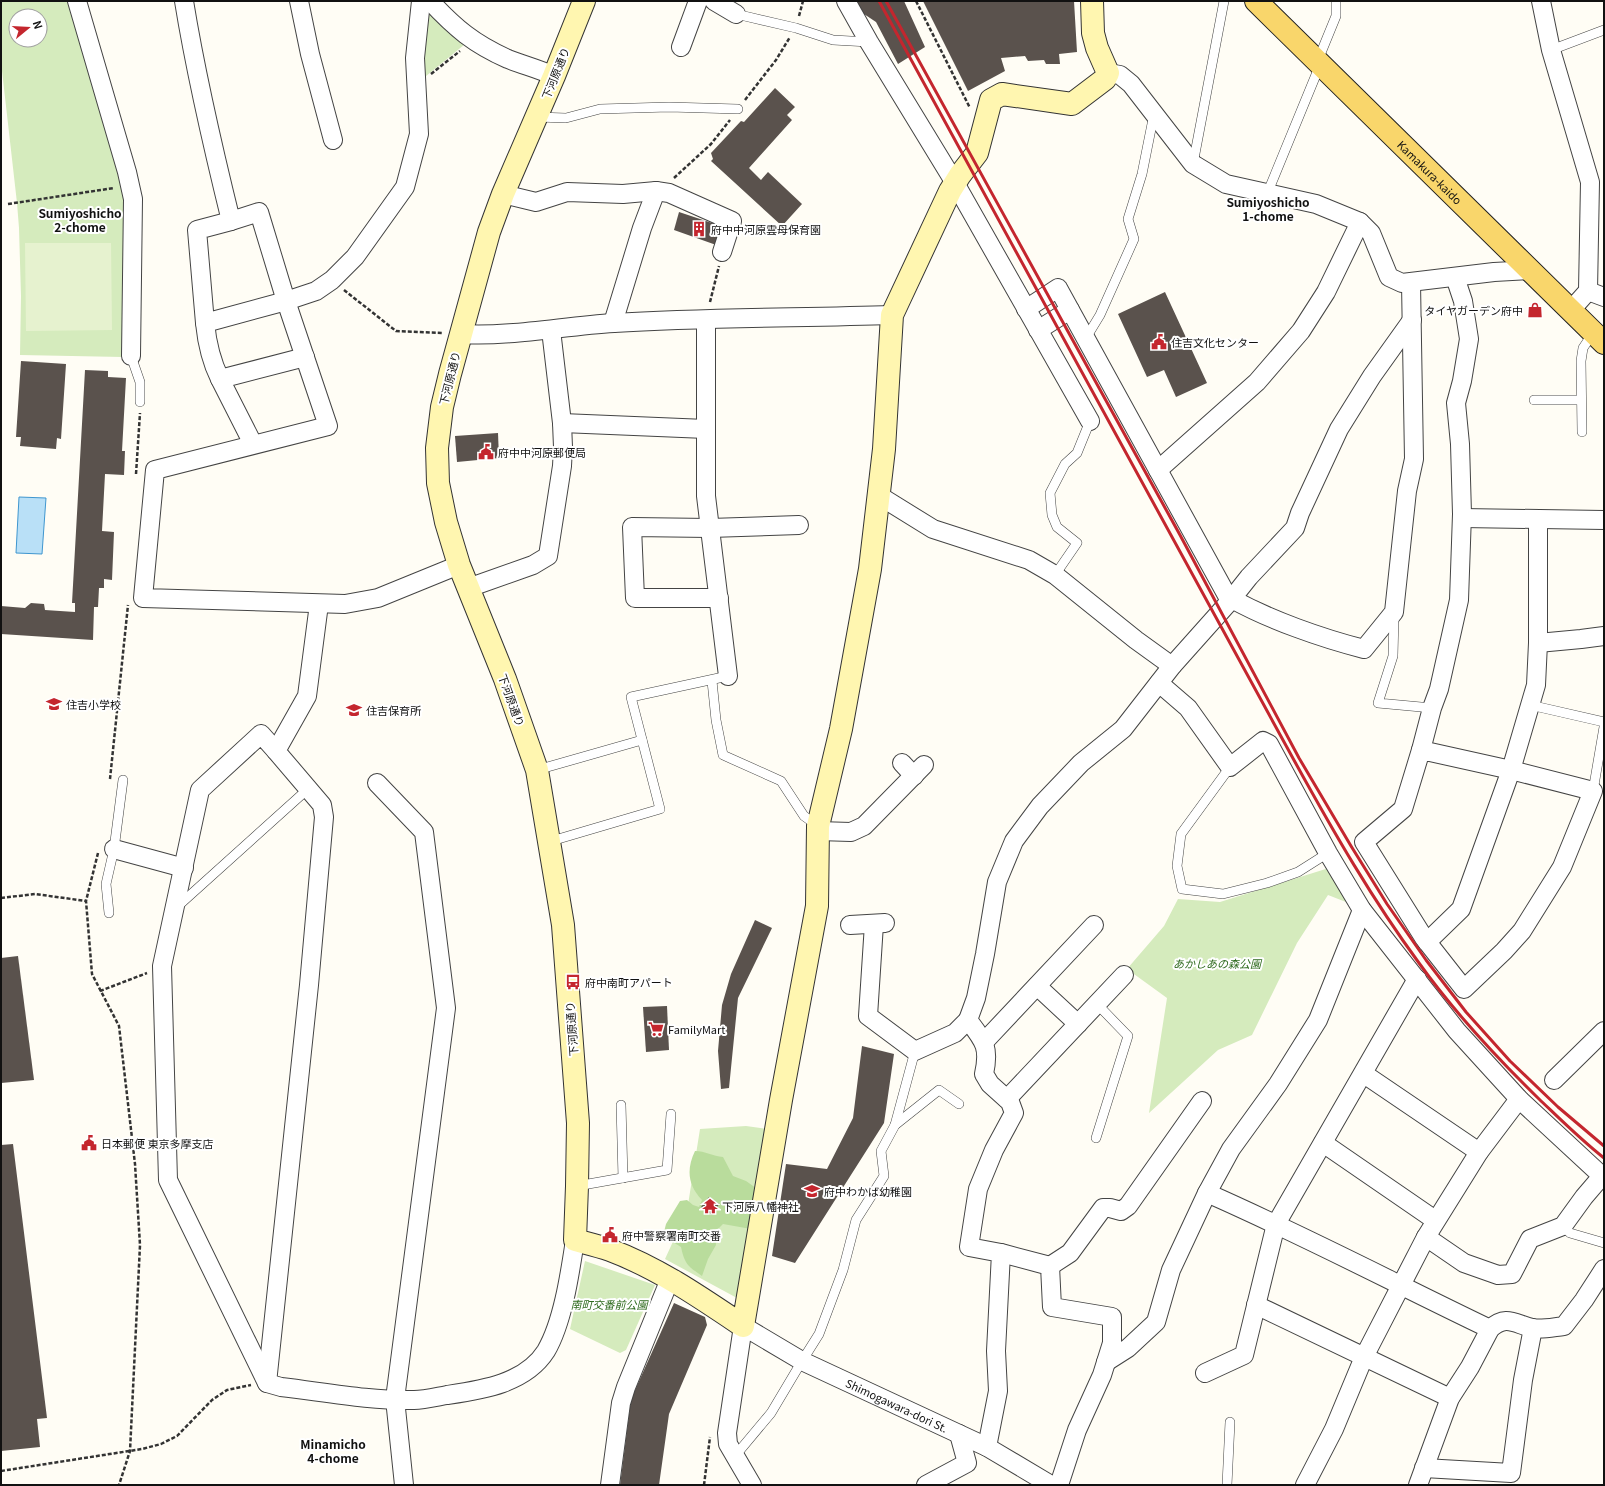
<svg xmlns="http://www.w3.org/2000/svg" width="1605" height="1486" viewBox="0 0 1605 1486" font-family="Georgia,'Noto Sans JP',serif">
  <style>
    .green { fill: #d5ebbd; fill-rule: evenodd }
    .forest { fill: #b9dc9c }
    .pitch { fill: #e6f2cf }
    .water { fill: #b9e0f7; stroke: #3f96cf }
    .building { fill: #5a524d }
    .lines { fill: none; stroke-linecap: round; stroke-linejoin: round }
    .lane-casing { stroke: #444; stroke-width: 10 }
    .street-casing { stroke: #444; stroke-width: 20 }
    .secondary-casing { stroke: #333; stroke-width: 24 }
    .primary-casing { stroke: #222; stroke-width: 24 }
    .path { stroke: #333; stroke-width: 2.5; stroke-dasharray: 4 2; stroke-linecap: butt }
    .lane { stroke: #fff; stroke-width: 9 }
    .street { stroke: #fff; stroke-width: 18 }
    .secondary { stroke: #fff6b0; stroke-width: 22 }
    .primary { stroke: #f9d66b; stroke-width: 22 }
    .rail { stroke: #c4262e; stroke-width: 3 }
    .labels { text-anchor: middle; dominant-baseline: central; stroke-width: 4; stroke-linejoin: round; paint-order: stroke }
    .street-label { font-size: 11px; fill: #111; stroke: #fff }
    .poi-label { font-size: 11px; fill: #111; stroke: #fff; text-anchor: start }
    .park-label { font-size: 11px; font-style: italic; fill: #2f6b1f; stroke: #fff }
    .neighbourhood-label { font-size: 12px; font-weight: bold; fill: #111; stroke: #fff }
  </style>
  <rect width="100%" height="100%" fill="#fffdf5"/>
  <g class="green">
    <path d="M 1,1 L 68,1 L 125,198 L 123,357 L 20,355 L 21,296 L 19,228 L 17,203 L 1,62 ZM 16,16 L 40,16 L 40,40 L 16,40 Z"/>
    <polygon points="430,3 470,40 420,81"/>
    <polygon points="1332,867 1351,904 1328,895 1297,943 1252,1035 1218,1050 1149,1113 1167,998 1127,969 1164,926 1178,899 1220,902"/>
    <polygon points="746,1126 767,1129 737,1298 665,1259 687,1211 700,1129"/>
    <polygon points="585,1261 655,1285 626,1350 620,1353 570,1329"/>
  </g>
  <path class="forest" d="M 695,1151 C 705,1151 713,1156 723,1157 L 733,1176 L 746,1181 L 763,1193 L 751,1229 L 723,1224 L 715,1232 L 716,1245 L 708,1259 L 702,1276 C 688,1266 685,1265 681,1247 L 673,1242 L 664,1232 L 666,1224 L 680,1201 L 687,1200 L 693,1205 L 699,1207 L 702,1200 C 688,1185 686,1170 695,1151 Z"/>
  <polygon class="pitch" points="25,243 111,243 112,330 26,331"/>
  <polygon class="water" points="19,497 46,498 42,554 16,553"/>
  <g class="building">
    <polygon points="856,1 904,1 925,47 898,64 876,22 861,12"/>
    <polygon points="923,1 1074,1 1077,52 1059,54 1060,64 1046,64 1044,60 1028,61 1025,56 1001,58 1005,71 968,91"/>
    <polygon points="775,88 795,107 787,115 792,120 749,168 761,180 768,172 802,204 782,226 711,161 713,159 711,153 741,121 744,122"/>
    <polygon points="679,212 724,227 719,246 674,230"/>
    <polygon points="1165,292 1207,383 1176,397 1164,370 1147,377 1118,314"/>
    <polygon points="21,361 66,364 61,439 57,438 56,449 20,446 21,437 16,437"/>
    <polygon points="85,370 108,371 108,377 126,378 122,451 125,451 124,475 105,474 102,531 114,532 112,580 104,579 104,588 99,588 98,607 94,607 93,640 1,634 1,606 25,608 31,603 44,604 45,610 75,612 75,603 72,603"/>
    <polygon points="498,433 499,458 457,462 455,436"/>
    <polygon points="755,920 772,928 738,998 729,1088 721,1089 718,1051 722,1005 731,974"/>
    <polygon points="18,956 34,1080 1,1083 1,958"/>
    <polygon points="667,1006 669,1050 646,1052 643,1007"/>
    <polygon points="862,1046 894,1054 884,1123 795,1263 772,1256 786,1164 827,1169 853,1118"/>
    <polygon points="13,1144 47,1418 37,1419 40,1447 1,1451 1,1145"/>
    <polygon points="709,1197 719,1204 712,1215 701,1207"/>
    <polygon points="674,1303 705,1317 707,1325 669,1414 659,1485 620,1485 631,1399"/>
  </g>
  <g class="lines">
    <defs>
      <g id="lane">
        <polyline points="736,14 796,28 833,40 869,42"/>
        <polyline points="1551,50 1604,30"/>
        <polyline points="1318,60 1336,16 1336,1"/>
        <polyline points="537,117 566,118 600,109 669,107 738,109"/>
        <polyline points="1193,164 1224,1"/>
        <polyline points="1267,194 1320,65"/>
        <polyline points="1086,338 1100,315 1134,239 1128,219 1142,174 1154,114"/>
        <polyline points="131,356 140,382 140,402"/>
        <polyline points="1534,400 1581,400"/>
        <polyline points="1582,432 1581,361 1583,348 1593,333"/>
        <polyline points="1055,575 1077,543 1057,527 1052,515 1050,493 1065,464 1077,453 1090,421"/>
        <polyline points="1394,616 1393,656 1378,703 1432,708"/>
        <polyline points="712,681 716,720 723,755 781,781 804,816 818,826"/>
        <polyline points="1530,705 1604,722"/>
        <polyline points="1230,767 1181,834 1177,866 1182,889 1223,894 1267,883 1298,872 1328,853"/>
        <polyline points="537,770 642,740"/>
        <polyline points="1593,791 1604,727"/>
        <polyline points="548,842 660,809 631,697 728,676"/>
        <polyline points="178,906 309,788"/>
        <polyline points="109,913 106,884 114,849 123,780"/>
        <polyline points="621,1105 623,1178"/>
        <polyline points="895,1125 939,1090 959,1104"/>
        <polyline points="1096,1138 1128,1036 1097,1004"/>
        <polyline points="577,1186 667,1170 671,1114"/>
        <polyline points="1563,1226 1570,1233 1604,1243"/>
        <polyline points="735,1456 771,1413 802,1361 819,1334 843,1270 856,1220 884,1176 881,1151 895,1125 915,1051"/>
        <polyline points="1227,1485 1230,1422"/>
      </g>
      <g id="street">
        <polyline points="77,1 127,172 133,199 131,356"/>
        <path d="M 184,1 C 196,75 213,148 231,221 L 259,212 L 286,301 L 328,426 L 155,470 L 143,598 L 345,604 L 378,598 L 459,565"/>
        <polyline points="299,1 310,54 333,140"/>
        <path d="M 430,1 C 455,28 474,44 508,59 C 523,65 539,69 554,76"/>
        <polyline points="714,1 736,14"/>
        <polyline points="846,1 869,42 955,183 1090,421"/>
        <polyline points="1541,1 1551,50 1590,182 1588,291 1571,310"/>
        <polyline points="681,47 698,1"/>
        <polyline points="1108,73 1120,75 1131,84 1193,164 1226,184 1316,204 1360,222 1371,233 1389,277 1402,283 1494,272 1529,270"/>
        <polyline points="503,194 536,202 567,192 623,194 656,191 669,193 732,221 722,252"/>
        <polyline points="231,221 197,230 205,323 286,301 316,291 332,280 355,257 405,187 419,134 415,58 421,1"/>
        <polyline points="1588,291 1604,297"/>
        <polyline points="1026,309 1058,288 1230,601"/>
        <polyline points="706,320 706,496 728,676"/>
        <path d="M 205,323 C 207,343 211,361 220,379"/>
        <polyline points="613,323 642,228 656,191"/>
        <polyline points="1038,330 1070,310"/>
        <path d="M 460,334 C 512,337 563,326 614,323 C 706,317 800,318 892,315"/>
        <polyline points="562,423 706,429"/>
        <polyline points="253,444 220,379 305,357"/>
        <polyline points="1158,470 1257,382 1301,331 1326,292 1360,222"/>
        <polyline points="878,495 933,529 1029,560 1055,575 1136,640 1172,666"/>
        <polyline points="1462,518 1604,520"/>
        <polyline points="468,588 533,565 548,556 562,466 563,447 562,423 551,330"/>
        <polyline points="719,598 635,598 632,527 710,528 799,525"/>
        <path d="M 1232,599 C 1270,620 1321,638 1364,649 L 1394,612 L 1407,491 L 1414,459 L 1411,283"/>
        <polyline points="1538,643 1581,639 1604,636"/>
        <polyline points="1159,683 1188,708 1230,767 1263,741 1269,744 1328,853 1362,910 1457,1031 1519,1099 1602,1176 1584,1197 1563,1226 1530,1239 1512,1274 1498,1275 1464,1263 1426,1237"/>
        <polygon points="1421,750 1511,770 1593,791 1562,867 1522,931 1504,951 1464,989 1424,938 1364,842 1403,809"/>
        <polyline points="1421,750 1432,708 1439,689 1459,600 1462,514 1460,444 1456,403 1462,381 1469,339 1463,301 1455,277"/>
        <path d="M 276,751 L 261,734 L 200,790 L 162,966 L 168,1180 L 267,1383 L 281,1387 C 324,1392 370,1401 414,1400 C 424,1400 436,1397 447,1395 C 481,1390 525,1384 546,1351 C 563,1322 570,1273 575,1240"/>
        <polyline points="902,763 914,776"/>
        <polyline points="377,783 424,832 446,1008 395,1399 404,1485"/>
        <polyline points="818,831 851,832 864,826 924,765"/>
        <polyline points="114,849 184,868"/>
        <polyline points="874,924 868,1016 915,1051 955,1033 968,1020"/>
        <polyline points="850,925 885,923"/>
        <polyline points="1427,942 1461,909 1511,770 1536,685 1538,643 1538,519"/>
        <polyline points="1037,986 1078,1024"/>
        <polyline points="984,1042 1094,925"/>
        <polyline points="1364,1074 1479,1152"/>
        <polyline points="1554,1080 1604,1031"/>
        <polyline points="1007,1099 1124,975"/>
        <polyline points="1323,1143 1435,1220"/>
        <path d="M 1207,1193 C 1303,1235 1396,1284 1490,1329"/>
        <polyline points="1001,1253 1050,1266 1052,1307 1112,1317 1112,1343 1102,1375 1077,1430 1059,1485"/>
        <polyline points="1050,1266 1070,1253 1103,1208 1110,1208 1121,1211 1128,1206 1202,1101"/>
        <polyline points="1256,1305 1450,1398"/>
        <polyline points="1106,1362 1128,1348 1156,1322 1171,1270 1207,1193 1231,1149 1278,1084 1318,1020 1362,910"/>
        <polyline points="1205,1373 1244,1355 1276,1224 1417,979"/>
        <polyline points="267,1383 309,985 324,817 322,805 276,751 307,696 319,604"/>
        <path d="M 987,1447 L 998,1391 L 996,1351 L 1001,1253 L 969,1247 L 978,1189 L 994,1150 L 1014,1113 L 1010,1102 L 990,1084 L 984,1074 C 990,1047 984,1041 968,1020 L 976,998 L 985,954 L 997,882 L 1014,841 L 1040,806 L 1081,763 L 1123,729 L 1172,666 L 1230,601 L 1249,577 L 1295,528 L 1300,513 L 1339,429 L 1372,376 L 1412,320"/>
        <polyline points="1424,1468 1511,1473 1523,1380 1533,1328"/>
        <polyline points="610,1485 621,1403 626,1387 670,1279"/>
        <path id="s1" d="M 752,1485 L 728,1444 L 727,1433 L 743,1326 L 802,1361 L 987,1447 L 1051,1485"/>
        <polyline points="926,1485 967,1463 959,1434"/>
        <polyline points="1305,1485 1334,1429 1364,1357 1426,1237 1479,1152 1519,1099"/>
        <path d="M 1418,1485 L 1450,1398 L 1470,1367 L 1490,1329 C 1506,1314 1515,1324 1532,1328 C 1541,1330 1554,1327 1564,1326 L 1584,1300 L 1604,1269"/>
      </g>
      <path id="secondary" d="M 584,1 L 554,76 L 503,194 L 489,232 L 450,374 L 442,407 L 437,448 L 438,483 L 446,522 L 459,565 L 505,679 L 537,770 L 563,925 L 578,1123 L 577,1186 L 575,1240 C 586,1243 599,1246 610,1250 C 658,1268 700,1297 743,1326 L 781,1100 L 817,906 L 818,826 L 841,729 L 870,569 L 884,449 L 892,315 L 950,191 L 960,175 L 977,153 L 991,100 L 1002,94 L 1072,104 L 1105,79 L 1108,73 L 1097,48 L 1093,33 L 1092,1"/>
      <g id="primary">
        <path id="s2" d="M 1256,1 L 1604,343"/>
      </g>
    </defs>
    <use href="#lane" class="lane-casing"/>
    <use href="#street" class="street-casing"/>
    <use href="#secondary" class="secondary-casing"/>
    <use href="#primary" class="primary-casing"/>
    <g class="path">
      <polyline points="916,1 970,108"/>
      <polyline points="799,16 803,1"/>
      <polyline points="431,74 460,51"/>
      <polyline points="745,100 776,60 790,37"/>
      <polyline points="674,178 711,144 730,120"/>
      <polyline points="8,204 114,188"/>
      <polyline points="344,290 396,331 442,333"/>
      <polyline points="710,302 719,266"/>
      <polyline points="136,474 140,413"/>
      <polyline points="110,779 128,605"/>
      <polyline points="98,853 86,901 92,974 119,1026 135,1164 140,1245 130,1451 119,1485"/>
      <polyline points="1,898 35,894 86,901"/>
      <polyline points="100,991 147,973"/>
      <polyline points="1,1471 142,1449 161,1444 177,1436 212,1400 227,1390 251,1385"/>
      <polyline points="704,1485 710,1437"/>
    </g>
    <use href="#lane" class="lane"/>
    <use href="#street" class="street"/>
    <use href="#secondary" class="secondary"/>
    <use href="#primary" class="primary"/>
    <g class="rail">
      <path d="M 879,1 L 1295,762 C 1333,831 1372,899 1419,963 C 1454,1012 1496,1057 1539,1099 C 1560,1119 1581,1140 1604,1158"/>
      <polyline points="886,1 1180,535 1299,758 1351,846 1387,904 1426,960 1466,1012 1510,1061 1558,1107 1604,1146"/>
    </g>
  </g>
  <defs>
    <symbol id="building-bare" viewBox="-9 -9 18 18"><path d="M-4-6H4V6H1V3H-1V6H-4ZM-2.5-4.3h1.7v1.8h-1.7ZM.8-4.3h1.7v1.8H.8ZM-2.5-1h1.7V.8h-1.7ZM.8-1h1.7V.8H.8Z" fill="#c4262e" stroke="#fff" stroke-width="2.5" paint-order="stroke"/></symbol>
    <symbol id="shop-bare" viewBox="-9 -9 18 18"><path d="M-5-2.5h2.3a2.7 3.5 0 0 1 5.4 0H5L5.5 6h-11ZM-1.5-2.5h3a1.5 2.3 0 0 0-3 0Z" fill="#c4262e" stroke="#fff" stroke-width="2.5" paint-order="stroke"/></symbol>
    <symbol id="civic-bare" viewBox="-9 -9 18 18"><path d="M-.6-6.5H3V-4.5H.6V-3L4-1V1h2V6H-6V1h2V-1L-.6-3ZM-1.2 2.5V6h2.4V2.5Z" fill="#c4262e" stroke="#fff" stroke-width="2.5" paint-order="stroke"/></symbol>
    <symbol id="school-bare" viewBox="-9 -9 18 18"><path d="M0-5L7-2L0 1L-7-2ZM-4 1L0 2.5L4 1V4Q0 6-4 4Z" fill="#c4262e" stroke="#fff" stroke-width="2.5" paint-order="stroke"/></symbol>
    <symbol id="bus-bare" viewBox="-9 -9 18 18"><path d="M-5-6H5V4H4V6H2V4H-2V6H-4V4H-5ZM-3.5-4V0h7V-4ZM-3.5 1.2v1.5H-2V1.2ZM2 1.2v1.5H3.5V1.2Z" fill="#c4262e" stroke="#fff" stroke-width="2.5" paint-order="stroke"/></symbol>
    <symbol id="supermarket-bare" viewBox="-9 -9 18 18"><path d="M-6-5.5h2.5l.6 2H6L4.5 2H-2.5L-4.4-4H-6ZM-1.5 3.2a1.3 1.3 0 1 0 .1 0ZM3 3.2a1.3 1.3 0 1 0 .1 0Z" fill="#c4262e" stroke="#fff" stroke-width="2.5" paint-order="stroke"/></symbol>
    <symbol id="temple-bare" viewBox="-9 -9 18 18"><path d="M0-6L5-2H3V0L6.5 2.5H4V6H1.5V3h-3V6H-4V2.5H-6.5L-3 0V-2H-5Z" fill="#c4262e" stroke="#fff" stroke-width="2.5" paint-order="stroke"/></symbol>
  </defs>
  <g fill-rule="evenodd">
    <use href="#building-bare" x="688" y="218" width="22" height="22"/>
    <use href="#shop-bare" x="1524" y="299" width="22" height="22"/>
    <use href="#civic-bare" x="1148" y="331" width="22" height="22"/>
    <use href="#civic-bare" x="475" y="441" width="22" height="22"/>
    <use href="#school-bare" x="43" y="693" width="22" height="22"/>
    <use href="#school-bare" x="343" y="699" width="22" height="22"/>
    <use href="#bus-bare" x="562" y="971" width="22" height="22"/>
    <use href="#supermarket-bare" x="645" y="1018" width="22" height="22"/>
    <use href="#civic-bare" x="78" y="1132" width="22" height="22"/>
    <use href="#school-bare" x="801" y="1180" width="22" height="22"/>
    <use href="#temple-bare" x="699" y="1195" width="22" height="22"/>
    <use href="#civic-bare" x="599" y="1224" width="22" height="22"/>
  </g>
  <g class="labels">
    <g class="street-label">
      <text transform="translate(555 73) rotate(-68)">下河原通り</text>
      <text stroke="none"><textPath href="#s2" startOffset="244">Kamakura-kaido</textPath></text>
      <text transform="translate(449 378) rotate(-76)">下河原通り</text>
      <text transform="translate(512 700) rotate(70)">下河原通り</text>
      <text transform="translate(571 1029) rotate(-94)">下河原通り</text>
      <text stroke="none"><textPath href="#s1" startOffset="340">Shimogawara-dori St.</textPath></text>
    </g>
    <g class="poi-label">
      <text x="711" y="229">府中中河原雲母保育園</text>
      <text x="1523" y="310" text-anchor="end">タイヤガーデン府中</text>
      <text x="1171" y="342">住吉文化センター</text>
      <text x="498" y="452">府中中河原郵便局</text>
      <text x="66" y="704">住吉小学校</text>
      <text x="366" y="710">住吉保育所</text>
      <text x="585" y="982">府中南町アパート</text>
      <text x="668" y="1029">FamilyMart</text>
      <text x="101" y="1143">日本郵便 東京多摩支店</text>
      <text x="824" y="1191">府中わかば幼稚園</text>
      <text x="722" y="1206">下河原八幡神社</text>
      <text x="622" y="1235">府中警察署南町交番</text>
    </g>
    <g class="park-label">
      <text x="1217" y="963">あかしあの森公園</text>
      <text x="609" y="1304">南町交番前公園</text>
    </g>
    <g class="neighbourhood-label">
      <text x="1268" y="201">Sumiyoshicho<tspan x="1268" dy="14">1-chome</tspan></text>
      <text x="80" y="212">Sumiyoshicho<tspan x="80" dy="14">2-chome</tspan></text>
      <text x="333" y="1443">Minamicho<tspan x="333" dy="14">4-chome</tspan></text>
    </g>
  </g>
  <rect width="1605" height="1486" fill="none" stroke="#111111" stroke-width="4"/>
  <g transform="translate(28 28) rotate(72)"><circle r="19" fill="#ffffff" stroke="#a0a0a0"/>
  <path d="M0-3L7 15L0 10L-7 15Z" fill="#c4262e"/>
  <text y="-6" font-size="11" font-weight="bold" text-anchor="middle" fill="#111111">N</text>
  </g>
</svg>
